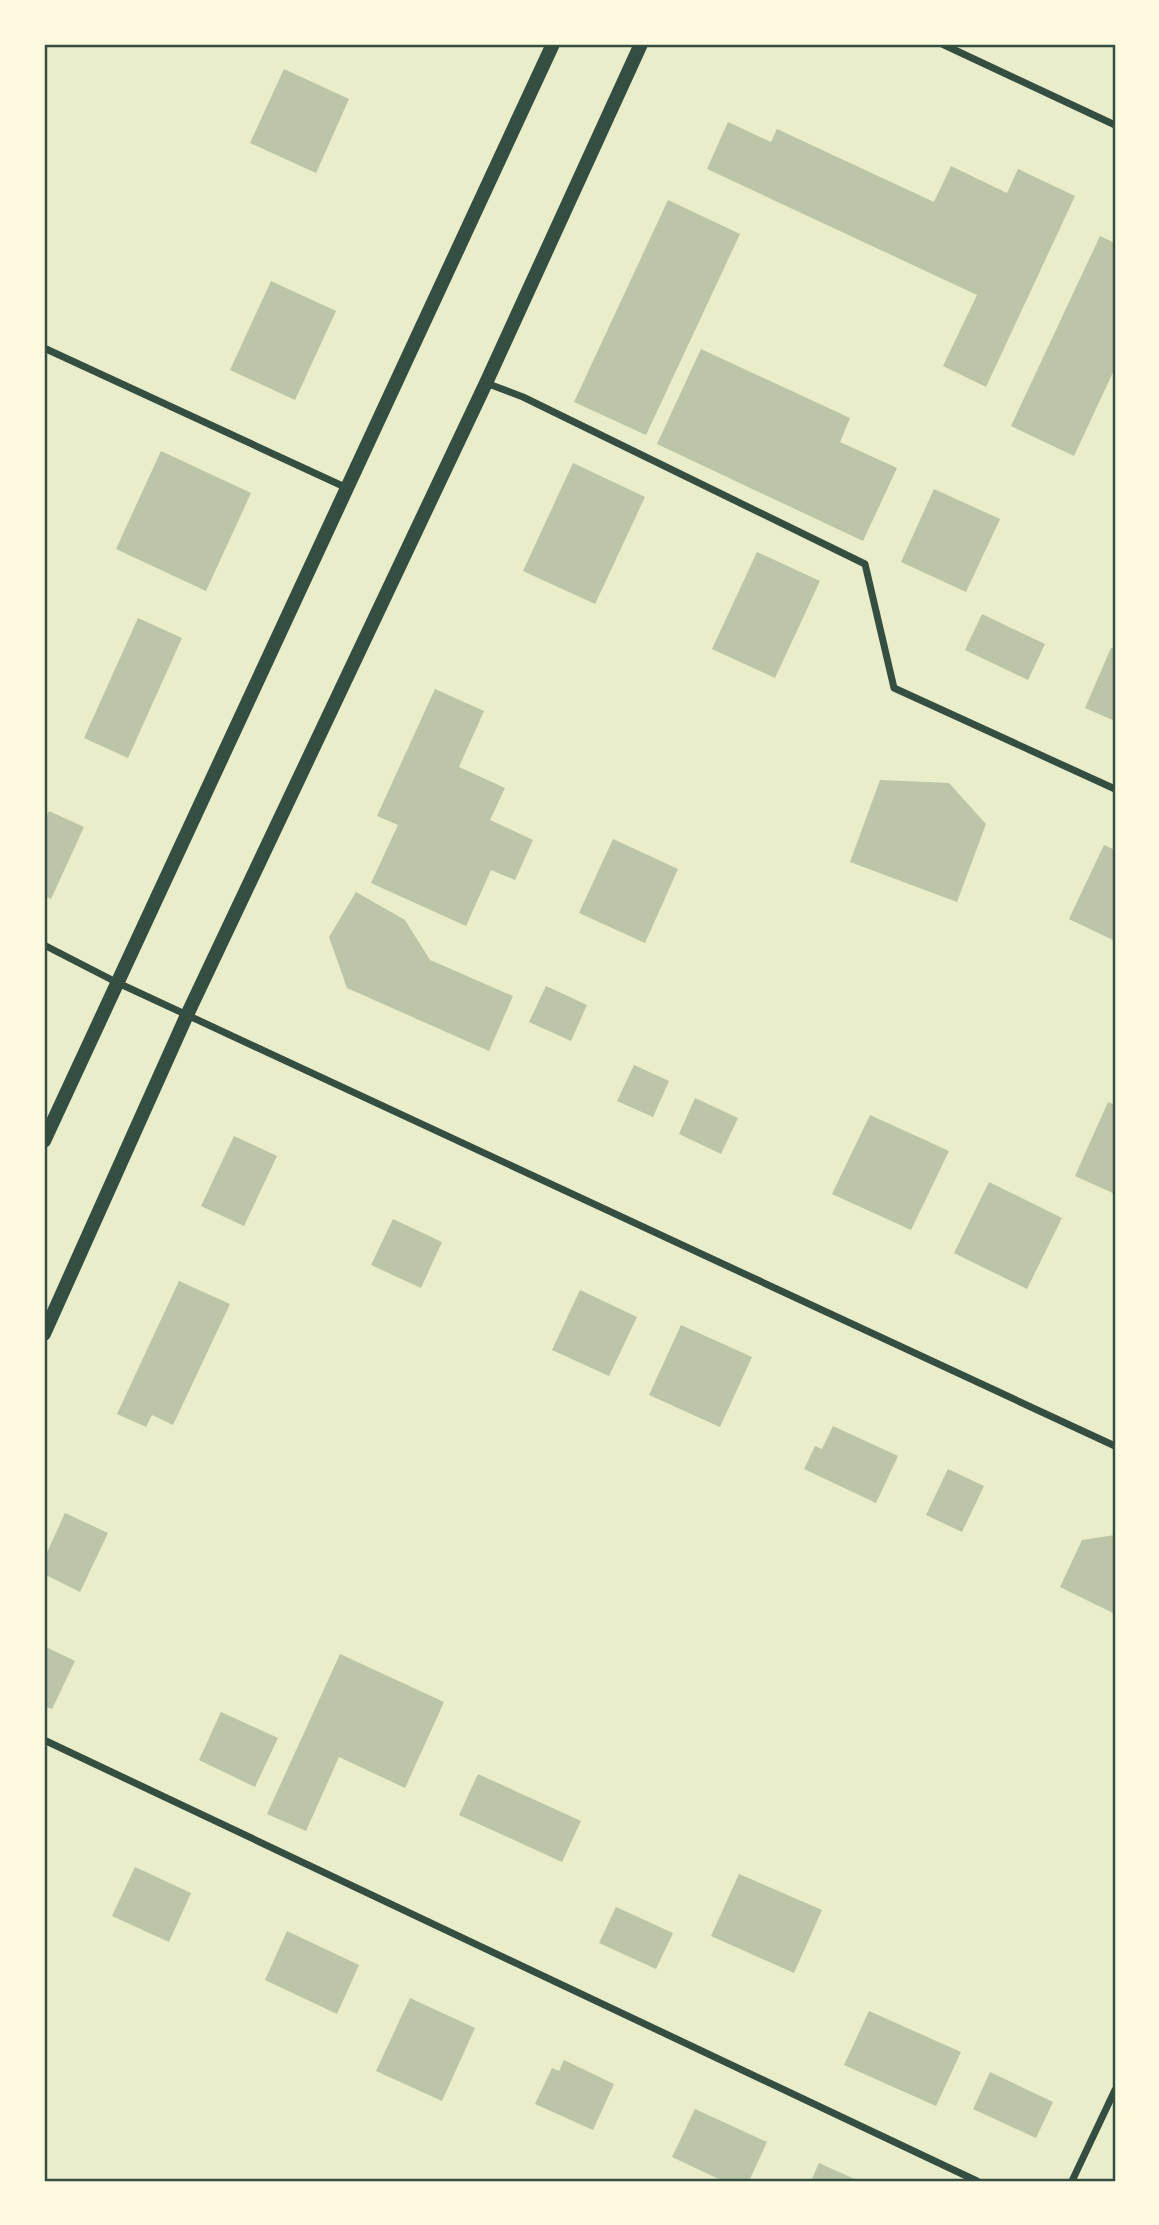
<svg xmlns="http://www.w3.org/2000/svg" width="1159" height="2225" viewBox="0 0 1159 2225" font-family="Rubik,sans-serif">
  <style>
    .building { fill: #bcc5a7 }
    .lines { fill: none; stroke-linecap: round; stroke-linejoin: round }
    .minor { stroke: #344e41; stroke-width: 7 }
    .secondary { stroke: #344e41; stroke-width: 14 }
    .neatline { fill: none; stroke: #344e41; stroke-width: 2.5 }
  </style>
  <rect width="100%" height="100%" fill="#e9edc9"/>
  <g class="building">
    <polygon points="284,69 349,99 316,173 250,143"/>
    <polygon points="728,122 771,142 777,129 934,202 951,166 1007,193 1018,169 1075,196 986,387 943,366 977,295 707,169"/>
    <polygon points="668,200 740,234 646,435 574,402"/>
    <polygon points="1100,236 1115,243 1115,368 1074,456 1011,426"/>
    <polygon points="271,281 336,311 295,400 230,370"/>
    <polygon points="701,349 850,418 840,442 897,468 863,541 657,444"/>
    <polygon points="161,451 251,493 206,591 116,549"/>
    <polygon points="573,463 645,497 595,604 523,571"/>
    <polygon points="934,489 1000,519 966,592 901,562"/>
    <polygon points="757,552 820,581 775,678 712,649"/>
    <polygon points="982,614 1045,644 1028,680 965,650"/>
    <polygon points="138,618 182,638 128,758 84,738"/>
    <polygon points="1111,648 1115,649 1115,721 1085,708"/>
    <polygon points="435,689 484,711 459,767 505,788 490,820 533,840 515,880 491,870 466,926 371,883 398,825 377,816"/>
    <polygon points="880,780 949,783 986,824 957,902 850,862"/>
    <polygon points="49,811 84,827 51,899 44,896 44,822"/>
    <polygon points="613,839 678,869 645,943 579,913"/>
    <polygon points="1104,845 1115,850 1115,941 1069,919"/>
    <polygon points="356,892 405,920 430,960 513,996 489,1051 347,988 329,937"/>
    <polygon points="546,986 587,1005 571,1041 529,1022"/>
    <polygon points="634,1065 669,1081 653,1117 617,1101"/>
    <polygon points="695,1098 738,1118 721,1154 679,1134"/>
    <polygon points="1108,1102 1115,1105 1115,1194 1075,1176"/>
    <polygon points="870,1115 949,1151 911,1230 832,1194"/>
    <polygon points="234,1136 277,1156 244,1226 201,1206"/>
    <polygon points="989,1182 1062,1218 1027,1289 954,1253"/>
    <polygon points="393,1219 442,1242 421,1288 371,1265"/>
    <polygon points="179,1281 230,1304 173,1425 152,1415 146,1427 117,1414"/>
    <polygon points="580,1290 637,1317 609,1376 552,1350"/>
    <polygon points="681,1325 752,1357 720,1427 649,1395"/>
    <polygon points="833,1426 898,1456 876,1503 804,1469 815,1446 822,1449"/>
    <polygon points="948,1469 984,1486 962,1532 926,1515"/>
    <polygon points="65,1513 108,1533 80,1592 44,1574 44,1559"/>
    <polygon points="1115,1535 1115,1614 1060,1587 1082,1540"/>
    <polygon points="44,1646 75,1661 52,1709 44,1706"/>
    <polygon points="340,1654 444,1702 405,1788 339,1757 306,1831 267,1814"/>
    <polygon points="221,1712 278,1738 255,1787 199,1760"/>
    <polygon points="478,1774 581,1821 562,1862 459,1815"/>
    <polygon points="135,1867 191,1893 169,1942 112,1916"/>
    <polygon points="739,1874 822,1910 794,1973 711,1936"/>
    <polygon points="616,1907 673,1933 656,1969 599,1943"/>
    <polygon points="287,1931 359,1965 337,2014 265,1980"/>
    <polygon points="410,1998 475,2028 442,2101 376,2071"/>
    <polygon points="869,2011 961,2052 936,2106 844,2065"/>
    <polygon points="564,2060 614,2084 593,2130 535,2104 552,2068 559,2071"/>
    <polygon points="990,2072 1053,2102 1036,2138 973,2109"/>
    <polygon points="695,2109 767,2142 749,2181 723,2181 672,2157"/>
    <polygon points="819,2163 859,2181 811,2181"/>
  </g>
  <g class="lines">
    <g class="minor">
      <polyline points="942,44 1115,125"/>
      <polyline points="44,348 347,488"/>
      <polyline points="486,383 523,397 865,564 894,688 1115,789"/>
      <polyline points="44,945 116,982 1115,1446"/>
      <polyline points="44,1740 977,2181"/>
      <polyline points="1072,2181 1115,2090"/>
    </g>
    <g class="secondary">
      <polyline points="44,1141 553,44"/>
      <polyline points="44,1334 187,1015 486,383 641,44"/>
    </g>
  </g>
  <rect width="1159" height="2225" fill="none" stroke="#fefae0" stroke-width="91"/>
  <rect x="46" y="46" width="1068" height="2134" class="neatline"/>
</svg>
